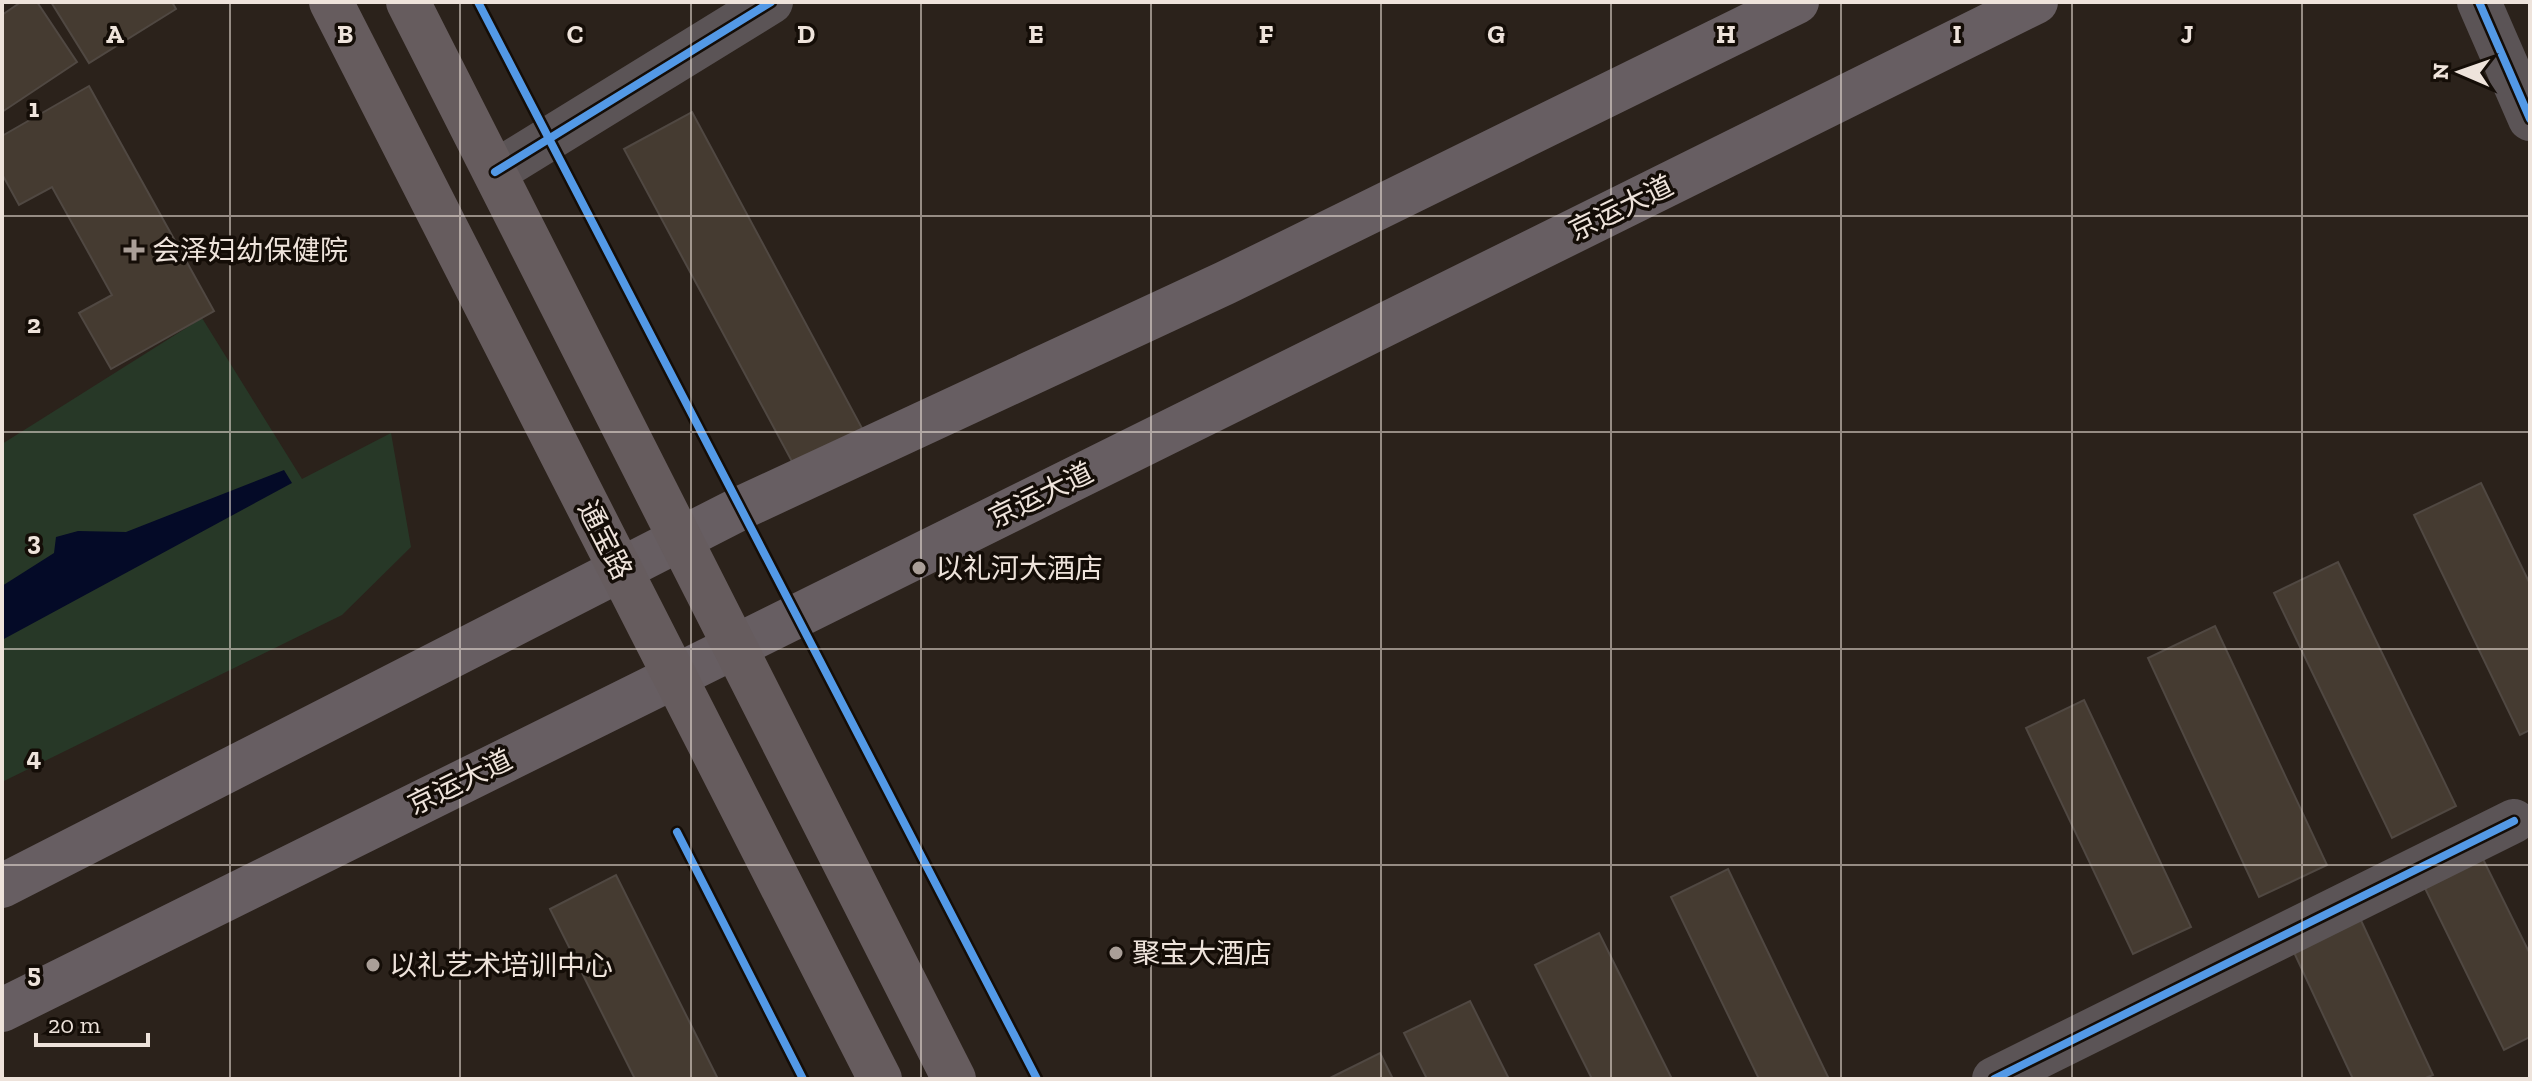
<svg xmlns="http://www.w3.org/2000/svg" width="2532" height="1081" viewBox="0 0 2532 1081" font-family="'Zilla Slab','Noto Sans SC',serif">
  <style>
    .green { fill: #273827 }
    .water { fill: #040a27 }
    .building { fill: #453b31; stroke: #504842; stroke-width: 2 }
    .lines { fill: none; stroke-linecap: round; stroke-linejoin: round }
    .minor { stroke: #5b5456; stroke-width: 44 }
    .tertiary { stroke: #5b5456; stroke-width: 44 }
    .secondary { stroke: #675e62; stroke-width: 44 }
    .primary { stroke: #665c5e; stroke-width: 44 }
    .cycleway-casing { stroke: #140d07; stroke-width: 13 }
    .cycleway { stroke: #5399e6; stroke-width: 8 }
    .grid { fill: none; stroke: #eee3db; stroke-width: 2; stroke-opacity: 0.55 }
    .poi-dot { fill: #aa9f98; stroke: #140d07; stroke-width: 3 }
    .labels { text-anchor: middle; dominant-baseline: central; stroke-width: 7; stroke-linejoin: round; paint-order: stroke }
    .street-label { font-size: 28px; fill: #eee3db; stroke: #140d07 }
    .poi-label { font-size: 28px; fill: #eee3db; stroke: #140d07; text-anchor: start }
    .grid-label { font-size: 26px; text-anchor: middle; font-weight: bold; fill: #eee3db; stroke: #140d07; stroke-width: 7; stroke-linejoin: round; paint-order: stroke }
  </style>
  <rect width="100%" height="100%" fill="#2b221b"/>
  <polygon class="green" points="202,318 302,479 391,433 411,547 342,615 2,782 2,444"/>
  <polygon class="water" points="284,470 292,483 2,640 2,586 54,553 56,537 78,531 126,532"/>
  <g class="building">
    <polygon points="21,2 37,2 77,62 2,112 2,15"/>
    <polygon points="51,2 172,2 176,9 89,63"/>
    <polygon points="89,86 214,311 111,369 79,313 112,295 52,187 19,205 2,174 2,136"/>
    <polygon points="692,112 871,445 803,482 624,149"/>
    <polygon points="2481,483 2530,584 2530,730 2520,735 2414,515"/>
    <polygon points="2338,562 2456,806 2392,838 2274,593"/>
    <polygon points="2215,626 2327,865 2259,897 2148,658"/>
    <polygon points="2084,700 2191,927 2133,954 2026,728"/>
    <polygon points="2478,849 2530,954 2530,1037 2504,1050 2420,878"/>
    <polygon points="1728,869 1829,1079 1759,1079 1671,897"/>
    <polygon points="616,875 718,1079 635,1079 550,909"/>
    <polygon points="2358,914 2433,1075 2423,1079 2353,1079 2291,946"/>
    <polygon points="1599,933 1672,1079 1592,1079 1535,965"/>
    <polygon points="1470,1001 1509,1079 1427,1079 1404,1033"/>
    <polygon points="1380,1053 1393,1079 1328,1079"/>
  </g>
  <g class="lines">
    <polyline class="minor" points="1994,1079 2514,821"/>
    <g class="tertiary">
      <polyline points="2479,2 2530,119"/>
      <polyline points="495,172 771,2"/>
    </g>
    <g class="secondary">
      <polyline points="2,886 743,507 1225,283 1797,2"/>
      <polyline points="2,1010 2036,2"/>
    </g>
    <g class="primary">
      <polyline points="331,2 880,1079"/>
      <polyline points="408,2 954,1079"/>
    </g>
    <defs>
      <g id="cycleway">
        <polyline points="478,2 1037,1079"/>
        <polyline points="2479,2 2530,119"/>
        <polyline points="495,172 771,2"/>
        <polyline points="677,832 803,1079"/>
        <polyline points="1994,1079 2514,821"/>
      </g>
    </defs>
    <use href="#cycleway" class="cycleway-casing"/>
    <use href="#cycleway" class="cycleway"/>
  </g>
  <path class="grid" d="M 230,2 L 230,1079M 460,2 L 460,1079M 691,2 L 691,1079M 921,2 L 921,1079M 1151,2 L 1151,1079M 1381,2 L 1381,1079M 1611,2 L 1611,1079M 1841,2 L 1841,1079M 2072,2 L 2072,1079M 2302,2 L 2302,1079M 2,216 L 2530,216M 2,432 L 2530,432M 2,649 L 2530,649M 2,865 L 2530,865"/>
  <g class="poi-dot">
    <path d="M130 238h8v8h8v8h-8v8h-8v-8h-8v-8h8z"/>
    <circle cx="919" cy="568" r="8"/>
    <circle cx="1116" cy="953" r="8"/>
    <circle cx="373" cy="965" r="8"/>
  </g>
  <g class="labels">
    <g class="street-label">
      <text transform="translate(1621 208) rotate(-26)">京运大道</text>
      <text transform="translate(1041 495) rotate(-26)">京运大道</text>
      <text transform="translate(605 540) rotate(63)">通宝路</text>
      <text transform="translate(460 782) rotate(-26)">京运大道</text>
    </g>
    <g class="poi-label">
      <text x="152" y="250">会泽妇幼保健院</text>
      <text x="935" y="568">以礼河大酒店</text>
      <text x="1132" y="953">聚宝大酒店</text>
      <text x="389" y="965">以礼艺术培训中心</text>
    </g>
  </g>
  <g class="grid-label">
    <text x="115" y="43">A</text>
    <text x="345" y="43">B</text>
    <text x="575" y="43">C</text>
    <text x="806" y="43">D</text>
    <text x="1036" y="43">E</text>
    <text x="1266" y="43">F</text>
    <text x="1496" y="43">G</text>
    <text x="1726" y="43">H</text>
    <text x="1957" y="43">I</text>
    <text x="2187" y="43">J</text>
    <text x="34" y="117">1</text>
    <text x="34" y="333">2</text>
    <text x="34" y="550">3</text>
    <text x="34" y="766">4</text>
    <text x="34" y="982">5</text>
  </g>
  <rect width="2532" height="1081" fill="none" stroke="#eee3db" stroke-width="8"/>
  <g transform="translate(2460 72) rotate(272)" stroke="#140d07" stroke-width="6" paint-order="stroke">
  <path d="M0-6L14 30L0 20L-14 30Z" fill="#eee3db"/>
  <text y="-12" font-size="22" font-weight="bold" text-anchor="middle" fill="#eee3db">N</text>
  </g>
  <path d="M36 1033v12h112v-12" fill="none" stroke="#eee3db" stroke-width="4"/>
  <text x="48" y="1033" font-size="24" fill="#eee3db" stroke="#140d07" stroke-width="6" paint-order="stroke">20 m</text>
</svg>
